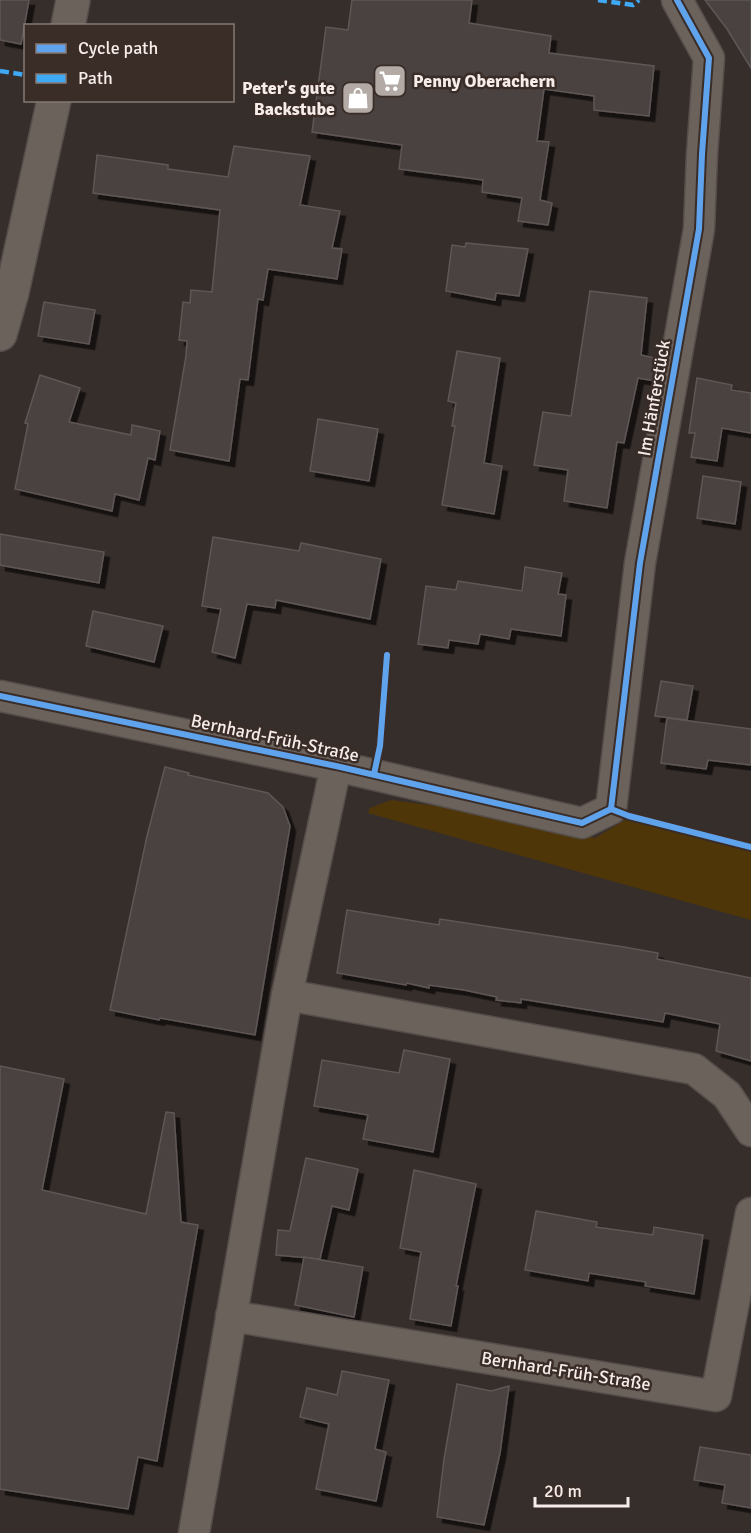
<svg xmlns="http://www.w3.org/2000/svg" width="751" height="1533" viewBox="0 0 751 1533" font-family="Signika,sans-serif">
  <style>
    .green { fill: #4f3609 }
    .building { fill: #494241; stroke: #5e5755; stroke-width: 1.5; filter: url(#shadow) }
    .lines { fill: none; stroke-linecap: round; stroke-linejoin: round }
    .minor-casing { stroke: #544d4a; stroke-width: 33 }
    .tertiary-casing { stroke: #544d4a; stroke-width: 36 }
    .minor { stroke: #6b625b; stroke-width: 30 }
    .tertiary { stroke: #6b625b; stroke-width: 33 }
    .quiet { stroke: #3fa9f5; stroke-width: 4.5; stroke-dasharray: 9 4.5; stroke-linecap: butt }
    .cycleway-casing { stroke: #3a2c27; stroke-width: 10 }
    .cycleway { stroke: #60a3ed; stroke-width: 6 }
    .labels { text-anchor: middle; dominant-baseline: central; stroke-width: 5; stroke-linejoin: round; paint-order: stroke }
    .poi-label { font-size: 18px; font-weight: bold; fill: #f6ece9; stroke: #3a2c27; text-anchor: start }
    .street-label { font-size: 18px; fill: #f6ece9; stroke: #3a2c27 }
  </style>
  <defs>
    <filter id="shadow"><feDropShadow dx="5.5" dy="5.5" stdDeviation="0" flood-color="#0009"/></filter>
  </defs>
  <rect width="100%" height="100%" fill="#362e2b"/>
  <polygon class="green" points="391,800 436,806 448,801 595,838 625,820 751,852 751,920 368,813 370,808"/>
  <g class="building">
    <polygon points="0,0 29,0 21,44 0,40"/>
    <polygon points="352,0 472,0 469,23 551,36 549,53 654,66 649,116 594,110 594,96 544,89 537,141 549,142 540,200 552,203 548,225 518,221 522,198 482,192 483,180 399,169 402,145 312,132 326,27 348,30"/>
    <polygon points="705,0 751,0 751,68 727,29"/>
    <polygon points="234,146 310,156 300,205 340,211 332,248 342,249 337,279 268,269 263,300 258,299 248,380 240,379 229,461 170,450 186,356 187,341 179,340 183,302 190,303 191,290 212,292 220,210 93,193 97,155 168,165 168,169 228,177"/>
    <polygon points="466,243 528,249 519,296 496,293 495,300 446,291 452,245 465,247"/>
    <polygon points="590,291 647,298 641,355 659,359 655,381 638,378 624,443 617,442 607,508 564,501 568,470 534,465 543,412 571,416"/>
    <polygon points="44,302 95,310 89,344 38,336"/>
    <polygon points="457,351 500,358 484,463 502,466 494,514 442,505 455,426 452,426 456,403 448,401"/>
    <polygon points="40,375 80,388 69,422 131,435 132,425 160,431 155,460 148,458 139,500 115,494 112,511 15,489 28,424 25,423"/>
    <polygon points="697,378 732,385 731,390 751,393 751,433 722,428 717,461 691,457 695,433 689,433"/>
    <polygon points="318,419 378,429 369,481 310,471"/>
    <polygon points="703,476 741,482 735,524 697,518"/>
    <polygon points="0,534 104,552 99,583 0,565"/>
    <polygon points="213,537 299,551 301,543 381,559 370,619 276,600 275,608 247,604 235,658 212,652 221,609 202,606"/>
    <polygon points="525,567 562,573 558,594 566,595 561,636 511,629 509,639 480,634 478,644 449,640 448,648 418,644 426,586 456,590 458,581 522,591"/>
    <polygon points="93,611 163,626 154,662 86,646"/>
    <polygon points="661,681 693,686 687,720 655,716"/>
    <polygon points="667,718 751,729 751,765 708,760 706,769 661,763"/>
    <polygon points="165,767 189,773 188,775 268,793 283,807 290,826 255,1035 160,1018 159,1020 110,1010 147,836"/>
    <polygon points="347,910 439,925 440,919 624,947 658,953 657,959 751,978 751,1061 716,1051 720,1024 665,1013 663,1022 521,999 521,1003 496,1000 497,997 464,990 429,985 429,988 407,983 406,985 337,973"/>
    <polygon points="404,1050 450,1059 433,1152 363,1139 368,1115 314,1106 322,1060 399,1073"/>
    <polygon points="0,1066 64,1079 42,1190 146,1214 166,1112 174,1113 181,1222 198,1225 157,1461 138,1457 128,1509 0,1489"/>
    <polygon points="306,1158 358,1169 349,1210 332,1206 320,1259 276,1255 278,1230 290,1231"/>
    <polygon points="414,1170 476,1184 456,1286 458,1286 451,1326 410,1319 421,1252 400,1248"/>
    <polygon points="536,1211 597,1222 596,1227 653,1235 654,1227 703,1235 694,1294 645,1286 646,1282 589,1273 588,1281 525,1270"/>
    <polygon points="304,1257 363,1267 354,1317 295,1305"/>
    <polygon points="342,1371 389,1380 375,1449 386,1452 376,1501 316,1489 329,1424 300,1417 307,1388 337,1395"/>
    <polygon points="457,1384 491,1391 509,1386 500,1453 484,1525 437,1517 444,1459"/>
    <polygon points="700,1447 751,1455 751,1508 722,1503 725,1485 694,1480"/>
  </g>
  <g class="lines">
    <defs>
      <g id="minor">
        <polyline points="0,696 336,766 582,823 611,809 640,563 699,229 702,154 709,58 677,0"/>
        <polyline points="287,995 694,1069 727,1095 751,1131"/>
        <polyline points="231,1316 716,1396 751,1213"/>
        <polyline points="194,1533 287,995 336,766"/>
      </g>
      <g id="tertiary">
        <polyline points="68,26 73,0"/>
        <polyline points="0,334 12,292 54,100"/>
      </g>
    </defs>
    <use href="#minor" class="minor-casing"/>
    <use href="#tertiary" class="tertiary-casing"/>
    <use href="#minor" class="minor"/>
    <use href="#tertiary" class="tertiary"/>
    <g class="quiet">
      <polyline points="598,0 633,5 639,0"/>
      <polyline points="0,71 26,75"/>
    </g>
    <defs>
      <g id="cycleway">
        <polyline points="0,696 336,766 582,823 611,809"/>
        <polyline points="374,774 380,746 387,655"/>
        <polyline points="611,809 640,563 699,229 702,154 709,58 677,0"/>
        <polyline points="611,809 629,816 751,847"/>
      </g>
    </defs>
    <use href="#cycleway" class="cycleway-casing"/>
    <use href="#cycleway" class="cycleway"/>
  </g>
  <defs>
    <symbol id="supermarket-square" viewBox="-11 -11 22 22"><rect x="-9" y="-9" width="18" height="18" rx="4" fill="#b3aaa6" stroke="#3a2c27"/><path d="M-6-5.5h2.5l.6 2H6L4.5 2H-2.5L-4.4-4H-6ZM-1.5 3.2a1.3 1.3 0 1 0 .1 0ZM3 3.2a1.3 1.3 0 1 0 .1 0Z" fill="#fff"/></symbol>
    <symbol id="shop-square" viewBox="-11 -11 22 22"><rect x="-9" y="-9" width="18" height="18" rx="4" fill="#b3aaa6" stroke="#3a2c27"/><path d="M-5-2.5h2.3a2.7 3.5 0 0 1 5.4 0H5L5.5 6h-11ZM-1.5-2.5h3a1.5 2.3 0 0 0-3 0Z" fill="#fff"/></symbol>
  </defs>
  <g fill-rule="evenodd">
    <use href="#supermarket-square" x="371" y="62" width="38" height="38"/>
    <use href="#shop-square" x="339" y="79" width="38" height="38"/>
  </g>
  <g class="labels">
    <g class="poi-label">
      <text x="413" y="81">Penny Oberachern</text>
      <text x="335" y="88" text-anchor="end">Peter's gute<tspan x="335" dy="21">Backstube</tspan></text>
    </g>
    <g class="street-label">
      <text transform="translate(654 398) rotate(-80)">Im Hänferstück</text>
      <text transform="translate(275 738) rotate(12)">Bernhard-Früh-Straße</text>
      <text transform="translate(566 1371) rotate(9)">Bernhard-Früh-Straße</text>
    </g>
  </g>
  <rect x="24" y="24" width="210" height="78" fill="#3a2c27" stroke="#857975" stroke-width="1.5"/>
  <rect x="36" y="44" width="30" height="9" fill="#60a3ed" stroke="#857975" stroke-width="1.5"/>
  <text x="78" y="54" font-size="18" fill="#f6ece9">Cycle path</text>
  <rect x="36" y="74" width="30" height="9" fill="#3fa9f5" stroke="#857975" stroke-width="1.5"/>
  <text x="78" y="84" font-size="18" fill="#f6ece9">Path</text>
  <path d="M535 1497v9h93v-9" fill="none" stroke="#f6ece9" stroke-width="3"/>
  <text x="544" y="1497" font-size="18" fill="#f6ece9" stroke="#3a2c27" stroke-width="4.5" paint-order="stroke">20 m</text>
</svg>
